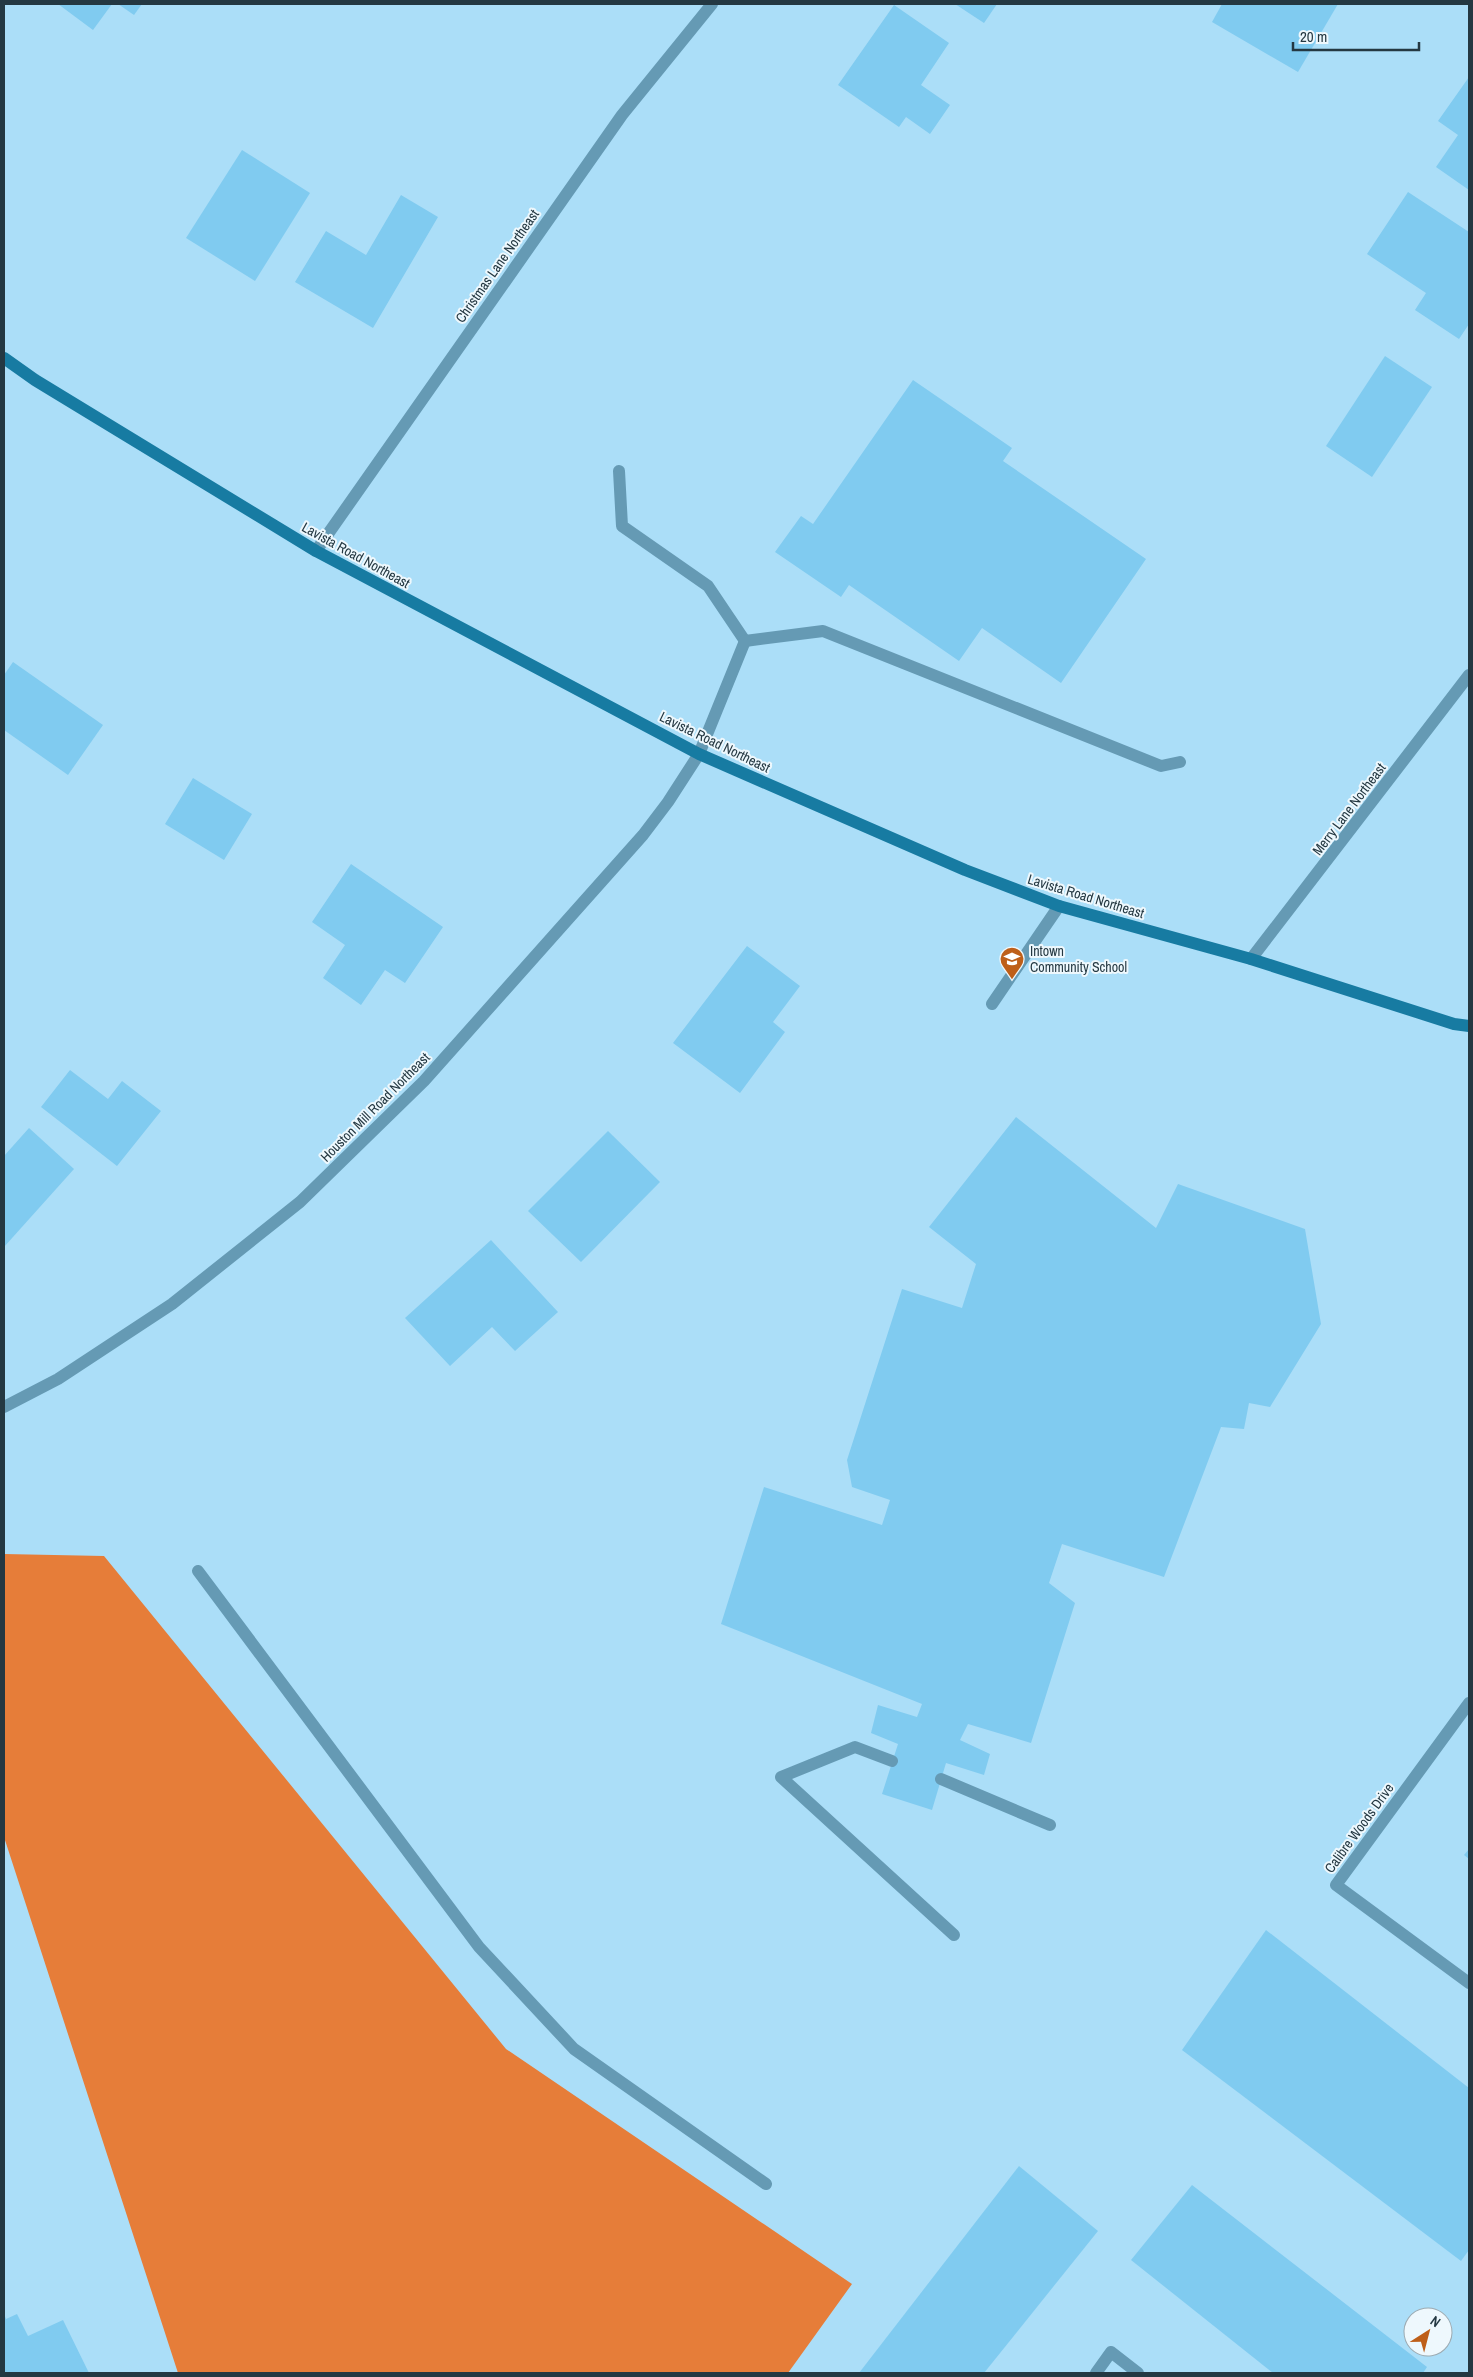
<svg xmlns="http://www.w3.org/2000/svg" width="1473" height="2377" viewBox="0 0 1473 2377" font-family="'Archivo Narrow',sans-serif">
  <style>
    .forest { fill: #e67d39 }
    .building { fill: #80cbf0 }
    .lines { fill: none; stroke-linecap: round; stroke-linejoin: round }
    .service { stroke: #659ab4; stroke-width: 12 }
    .minor { stroke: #659ab4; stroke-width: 12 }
    .secondary { stroke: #177ba2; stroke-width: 12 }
    .labels { text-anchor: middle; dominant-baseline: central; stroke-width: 4; stroke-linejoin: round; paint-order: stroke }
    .street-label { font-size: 14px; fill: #243842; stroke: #eef8fd }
    .poi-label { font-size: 14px; fill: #243842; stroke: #eef8fd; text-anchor: start }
  </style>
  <rect width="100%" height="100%" fill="#abdef8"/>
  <polygon class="forest" points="4,1554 104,1556 506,2049 852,2284 788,2373 178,2373 4,1837"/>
  <g class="building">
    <polygon points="58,4 112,4 93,30"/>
    <polygon points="118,4 142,4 134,15"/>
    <polygon points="955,4 997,4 984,23"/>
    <polygon points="1222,4 1338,4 1298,72 1212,22"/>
    <polygon points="894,5 949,43 921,85 950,105 930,134 906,117 899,127 838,85"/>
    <polygon points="1469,77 1469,190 1436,167 1458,135 1438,121"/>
    <polygon points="242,150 310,193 255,281 186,238"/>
    <polygon points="1408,192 1469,232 1469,324 1459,339 1415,310 1426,293 1367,254"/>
    <polygon points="401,195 438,217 373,328 295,282 326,231 366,255"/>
    <polygon points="1385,356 1432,387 1372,477 1326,446"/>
    <polygon points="913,380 1012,448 1003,461 1146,559 1061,683 982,628 959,661 849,585 841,597 775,552 801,516 813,524"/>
    <polygon points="13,662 103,725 68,775 4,730 4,675"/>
    <polygon points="193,778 252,814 224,860 165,824"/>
    <polygon points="351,864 443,927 405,983 385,970 361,1005 323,978 345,945 312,922"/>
    <polygon points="747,946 800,986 773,1022 785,1032 740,1093 673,1043"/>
    <polygon points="70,1070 108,1099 122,1081 161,1111 117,1166 41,1107"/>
    <polygon points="1016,1117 1156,1228 1178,1184 1305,1229 1321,1324 1270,1407 1249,1403 1244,1429 1221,1427 1164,1577 1062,1544 1049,1583 1075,1603 1031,1743 968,1724 960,1740 990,1754 984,1775 946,1763 932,1810 882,1794 898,1744 871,1733 878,1705 917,1717 922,1704 721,1624 764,1487 882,1525 890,1500 852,1487 847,1460 902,1289 962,1308 976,1264 929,1227"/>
    <polygon points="29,1128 74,1169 4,1247 4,1156"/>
    <polygon points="608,1131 660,1182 581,1262 528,1211"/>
    <polygon points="491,1240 558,1312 515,1351 492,1327 450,1366 405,1318"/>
    <polygon points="1469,1849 1469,1859 1464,1855"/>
    <polygon points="1266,1930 1469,2088 1469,2250 1461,2261 1182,2050"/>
    <polygon points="1019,2166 1098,2231 984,2373 859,2373"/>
    <polygon points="1192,2185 1427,2367 1423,2373 1273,2373 1131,2260"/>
    <polygon points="4,2314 6,2319 17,2314 28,2336 63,2320 89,2373 4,2373"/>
  </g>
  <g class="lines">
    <g class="service">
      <polyline points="619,471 622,526 708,586 745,641"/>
      <polyline points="745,641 823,631 1161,766 1180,762"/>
      <polyline points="699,754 745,641"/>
      <polyline points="992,1004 1059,906"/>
      <polyline points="198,1571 479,1947 574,2049 766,2184"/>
      <polyline points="892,1761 855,1747 781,1777 954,1935"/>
      <polyline points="941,1779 1050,1825"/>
    </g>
    <g class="minor">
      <polyline points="316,551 622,115 712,4"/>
      <polyline points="1251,959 1469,675"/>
      <polyline points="4,1407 58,1379 172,1304 300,1202 424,1081 643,835 668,802 699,754"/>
      <polyline points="1469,1703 1336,1885 1469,1983"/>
      <polyline points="1096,2373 1111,2352 1138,2373"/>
    </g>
    <polyline class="secondary" points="4,358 35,380 316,551 699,754 965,870 1059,906 1251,959 1454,1024 1469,1026"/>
  </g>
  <defs>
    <symbol id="school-pin" viewBox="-11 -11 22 30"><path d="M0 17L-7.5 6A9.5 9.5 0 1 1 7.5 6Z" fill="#be5f19" stroke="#eef8fd"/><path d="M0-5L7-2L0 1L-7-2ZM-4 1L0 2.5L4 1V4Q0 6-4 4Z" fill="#fff"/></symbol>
  </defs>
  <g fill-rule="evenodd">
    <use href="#school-pin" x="998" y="945" width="28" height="38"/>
  </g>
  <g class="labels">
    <g class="street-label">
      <text transform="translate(497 266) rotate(-55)">Christmas Lane Northeast</text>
      <text transform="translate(356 555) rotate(29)">Lavista Road Northeast</text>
      <text transform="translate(715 742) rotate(26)">Lavista Road Northeast</text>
      <text transform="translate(1349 809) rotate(-53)">Merry Lane Northeast</text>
      <text transform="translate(1086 896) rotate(17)">Lavista Road Northeast</text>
      <text transform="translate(375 1107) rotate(-45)">Houston Mill Road Northeast</text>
      <text transform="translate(1359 1828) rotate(-54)">Calibre Woods Drive</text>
    </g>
    <g class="poi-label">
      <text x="1030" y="951">Intown<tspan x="1030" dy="16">Community School</tspan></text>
    </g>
  </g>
  <rect width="1473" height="2377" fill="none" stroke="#243842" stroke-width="10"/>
  <g transform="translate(1428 2332) rotate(36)"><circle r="24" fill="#eef8fd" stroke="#9dabb2"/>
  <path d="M0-4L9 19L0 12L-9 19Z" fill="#be5f19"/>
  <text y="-8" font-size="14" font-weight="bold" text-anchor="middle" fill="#243842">N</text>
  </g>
  <path d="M1293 42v8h126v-8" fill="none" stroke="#243842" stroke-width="2.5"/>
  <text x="1300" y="42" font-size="15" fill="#243842" stroke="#eef8fd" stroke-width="4" paint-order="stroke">20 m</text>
</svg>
